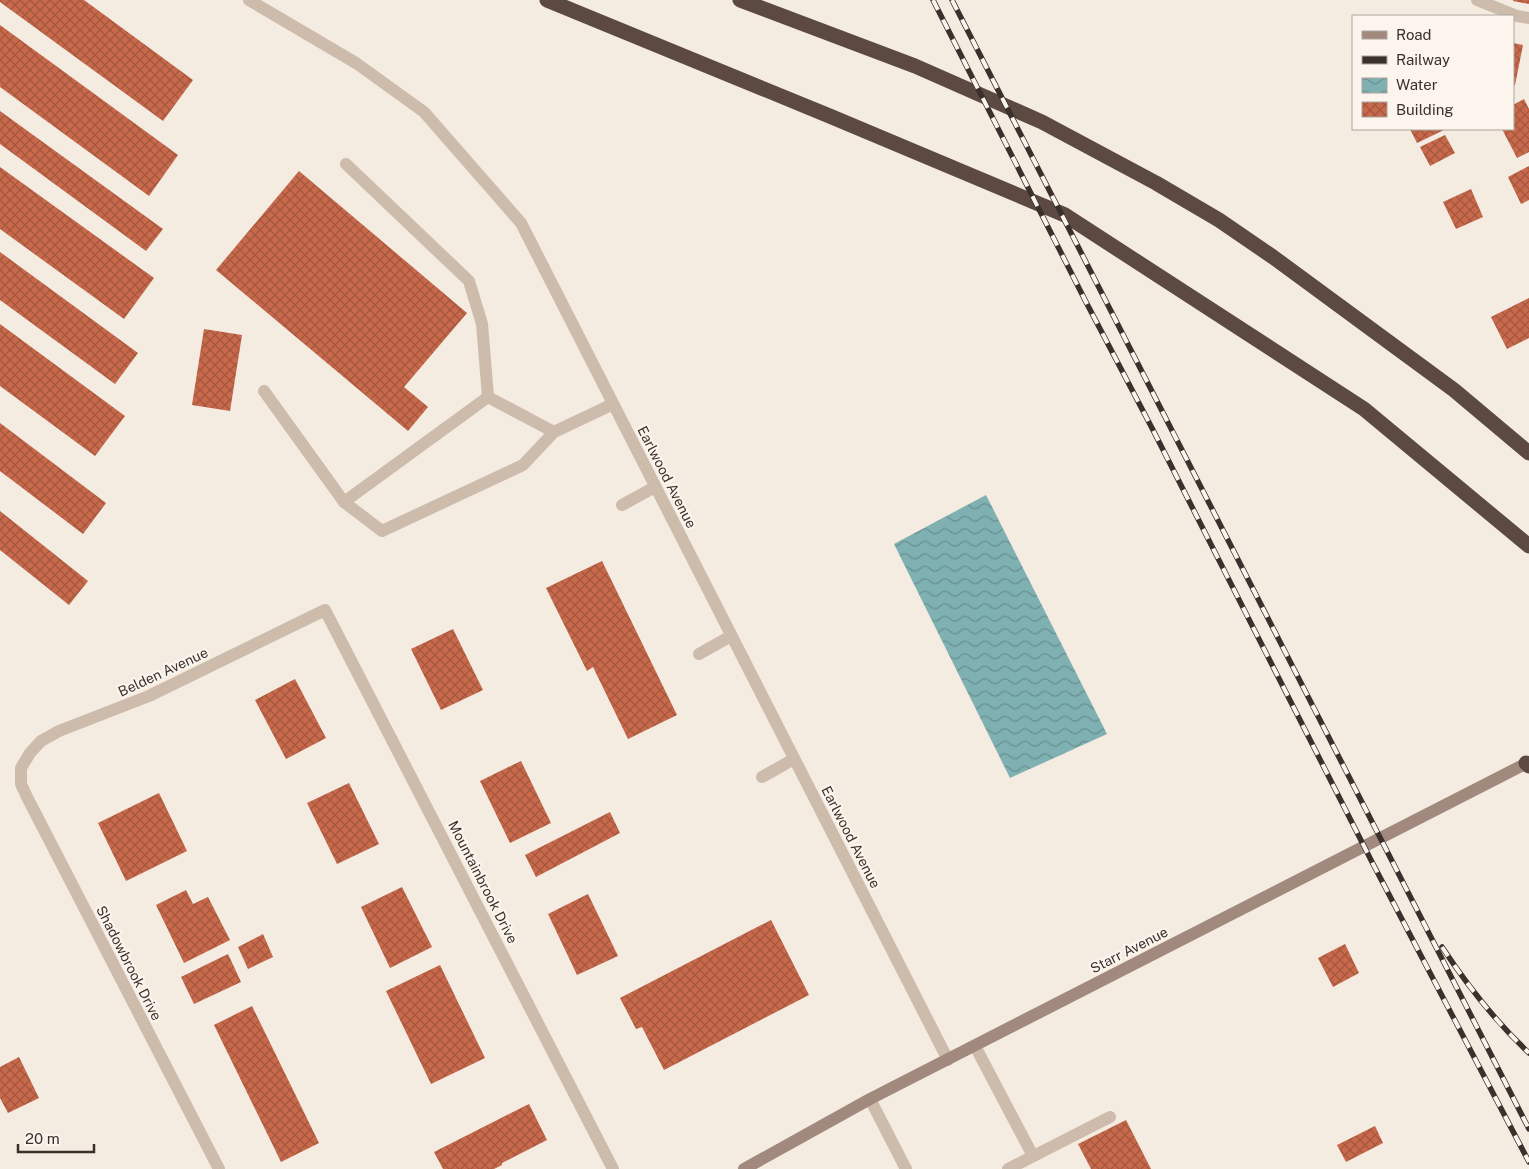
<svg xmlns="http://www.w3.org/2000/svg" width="1529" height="1169" viewBox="0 0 1529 1169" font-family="'Public Sans',sans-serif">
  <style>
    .water { fill: url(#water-waves) }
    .building { fill: url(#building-cross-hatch) }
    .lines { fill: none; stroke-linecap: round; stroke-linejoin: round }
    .lane { stroke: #cdbbac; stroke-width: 12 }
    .street { stroke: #cdbbac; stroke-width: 12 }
    .secondary { stroke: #a18a7d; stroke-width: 12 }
    .highway { stroke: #5c4a42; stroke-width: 15 }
    .rail-casing { stroke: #3b302b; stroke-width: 5.5 }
    .rail { stroke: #fbf5ee; stroke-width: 4; stroke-dasharray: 11; stroke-linecap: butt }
    .labels { text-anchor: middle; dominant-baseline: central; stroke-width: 4.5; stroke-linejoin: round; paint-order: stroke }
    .street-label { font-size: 14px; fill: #3b302b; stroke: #fbf5ee }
  </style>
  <defs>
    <pattern id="water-waves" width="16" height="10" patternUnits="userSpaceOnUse" patternTransform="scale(1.25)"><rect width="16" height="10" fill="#7fb0b2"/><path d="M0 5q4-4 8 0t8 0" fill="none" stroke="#699091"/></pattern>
    <pattern id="building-cross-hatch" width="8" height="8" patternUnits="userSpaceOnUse" patternTransform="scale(1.25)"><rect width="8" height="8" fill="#c8694b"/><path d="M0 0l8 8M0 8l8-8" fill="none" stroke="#a4573f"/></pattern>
  </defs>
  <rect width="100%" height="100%" fill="#f4ebe1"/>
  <polygon class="water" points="986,495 1107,734 1010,778 894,544"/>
  <g class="building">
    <polygon points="0,0 84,0 193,80 163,121 0,2"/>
    <polygon points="1513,0 1529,0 1529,4 1513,1"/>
    <polygon points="0,25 178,155 149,196 0,87"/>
    <polygon points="1513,43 1523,45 1515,85 1513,84"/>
    <polygon points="1524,99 1529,109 1529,152 1517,158 1502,129 1513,129 1513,105"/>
    <polygon points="0,111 163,229 146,251 0,144"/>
    <polygon points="1410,129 1446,129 1417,143"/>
    <polygon points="1445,135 1455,153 1430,166 1420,147"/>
    <polygon points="1529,166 1529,200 1521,204 1508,177"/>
    <polygon points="0,167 154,278 124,319 0,229"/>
    <polygon points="299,171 467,313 404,387 428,407 408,431 216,270"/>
    <polygon points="1471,189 1483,217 1456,229 1443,202"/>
    <polygon points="0,252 138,353 115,384 0,300"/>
    <polygon points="1529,298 1529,338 1507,349 1491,317"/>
    <polygon points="0,324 125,416 95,456 0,386"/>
    <polygon points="204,329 242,335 230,411 192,405"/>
    <polygon points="0,423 106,503 83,534 0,471"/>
    <polygon points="0,511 88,581 69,605 0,550"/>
    <polygon points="602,561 677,715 628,739 593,667 587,671 546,588"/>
    <polygon points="453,629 483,690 441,710 411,649"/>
    <polygon points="295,679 326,738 286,759 255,700"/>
    <polygon points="521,761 551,823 510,843 480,781"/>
    <polygon points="349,783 379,844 337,864 307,803"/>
    <polygon points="159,793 187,851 126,881 98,823"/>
    <polygon points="610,812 620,833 536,877 525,855"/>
    <polygon points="402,887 432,947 390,968 361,907"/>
    <polygon points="186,890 193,904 208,897 230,940 184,963 156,905"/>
    <polygon points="588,894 618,956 577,975 548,914"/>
    <polygon points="771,920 809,995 664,1070 642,1027 636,1029 620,998"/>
    <polygon points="263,934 273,957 248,969 238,947"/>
    <polygon points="1345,944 1359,973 1333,987 1318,958"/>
    <polygon points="228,954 241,982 194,1004 181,977"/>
    <polygon points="440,965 485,1058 431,1084 386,991"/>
    <polygon points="252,1006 319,1143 281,1162 214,1025"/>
    <polygon points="19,1057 39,1098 8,1113 0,1098 0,1067"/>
    <polygon points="529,1104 547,1140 502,1163 502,1165 494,1169 443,1169 434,1152"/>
    <polygon points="1126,1120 1151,1169 1091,1169 1078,1144"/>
    <polygon points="1375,1126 1383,1143 1346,1162 1337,1145"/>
  </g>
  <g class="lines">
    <g class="lane">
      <polyline points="1477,0 1517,16 1529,18"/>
      <polyline points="346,164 469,281 482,324 488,397 554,432"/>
      <polyline points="264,391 344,502 382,531 523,465 554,432 613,404"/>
      <polyline points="344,502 488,397"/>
      <polyline points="622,505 655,487"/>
      <polyline points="699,654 731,636"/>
      <polyline points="762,777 794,759"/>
      <polyline points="975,1046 1033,1156"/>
      <polyline points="1008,1169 1110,1117"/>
    </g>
    <g class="street">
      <polyline points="249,0 356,63 424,112 521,223 948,1060"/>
      <polyline points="870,1099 906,1169"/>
      <polyline points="219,1169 27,797 21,784 21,768 30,753 41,741 59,731 149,696 325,610 613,1169"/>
    </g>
    <polyline class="secondary" points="744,1169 870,1099 1529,762"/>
    <g class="highway">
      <polyline points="547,0 832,117 1065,215 1364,409 1529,546"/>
      <polyline points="740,0 915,66 1042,122 1156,183 1219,220 1273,257 1454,390 1529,453"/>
      <polyline points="1526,763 1529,766"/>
    </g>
    <defs>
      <g id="rail">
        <polyline points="933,0 1086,302 1153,430 1372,862 1529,1162"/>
        <polyline points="952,0 1529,1129"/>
        <path d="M 1442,947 C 1467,985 1496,1022 1529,1053"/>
      </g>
    </defs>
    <use href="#rail" class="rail-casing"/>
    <use href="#rail" class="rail"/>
  </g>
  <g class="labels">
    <g class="street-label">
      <text transform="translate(667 477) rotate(63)">Earlwood Avenue</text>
      <text transform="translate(163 672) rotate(-25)">Belden Avenue</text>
      <text transform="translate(851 837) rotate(63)">Earlwood Avenue</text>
      <text transform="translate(483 882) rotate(63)">Mountainbrook Drive</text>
      <text transform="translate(1129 950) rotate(-27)">Starr Avenue</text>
      <text transform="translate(129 963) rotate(63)">Shadowbrook Drive</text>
    </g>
  </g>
  <rect x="1352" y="15" width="162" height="115" fill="#fbf5ee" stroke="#aea6a0"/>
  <rect x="1362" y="31" width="25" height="8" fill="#a18a7d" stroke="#aea6a0"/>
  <text x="1396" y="40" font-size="15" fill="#3b302b">Road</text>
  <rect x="1362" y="56" width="25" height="8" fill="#3b302b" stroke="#aea6a0"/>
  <text x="1396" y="65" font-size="15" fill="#3b302b">Railway</text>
  <rect x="1362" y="78" width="25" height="15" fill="url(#water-waves)" stroke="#aea6a0"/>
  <text x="1396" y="90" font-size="15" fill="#3b302b">Water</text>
  <rect x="1362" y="102" width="25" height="15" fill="url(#building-cross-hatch)" stroke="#aea6a0"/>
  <text x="1396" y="115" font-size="15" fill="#3b302b">Building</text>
  <path d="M18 1144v8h76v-8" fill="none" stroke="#3b302b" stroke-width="2.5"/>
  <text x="25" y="1144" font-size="15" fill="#3b302b" stroke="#fbf5ee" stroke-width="4" paint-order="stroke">20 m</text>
</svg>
